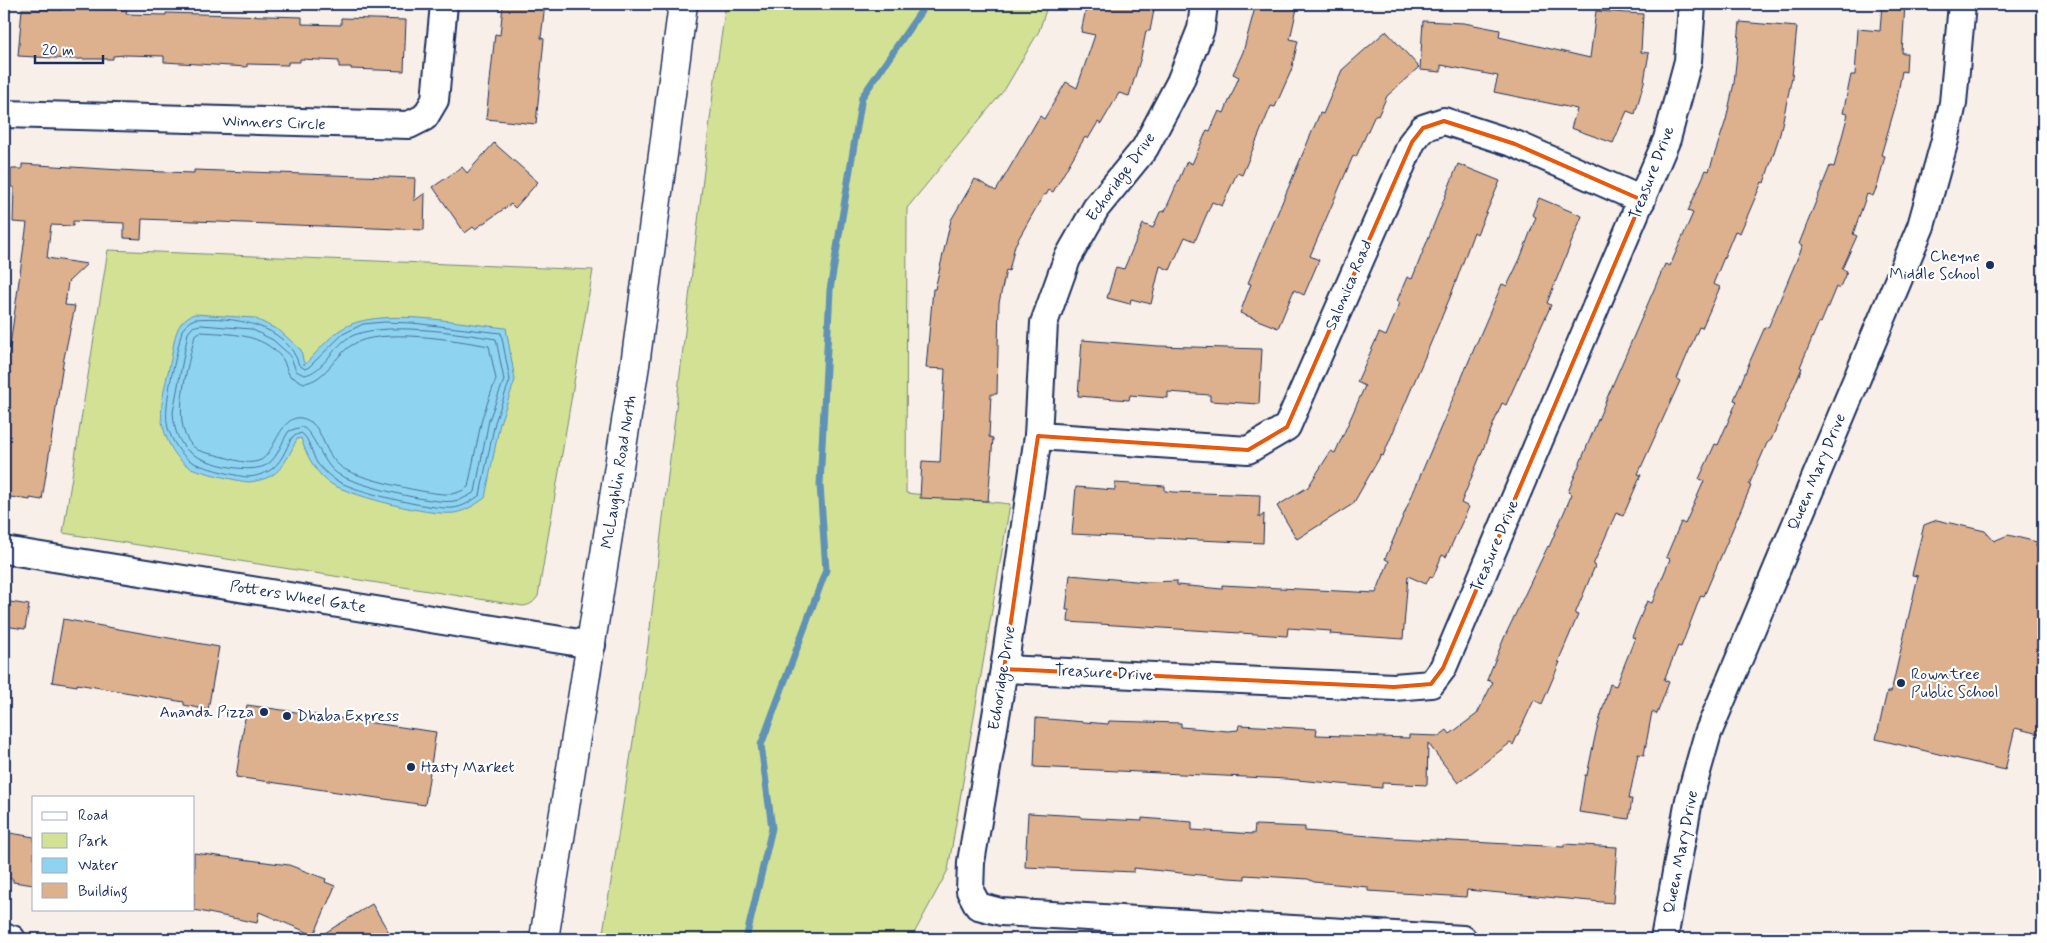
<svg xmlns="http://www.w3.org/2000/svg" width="2047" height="943" viewBox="0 0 2047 943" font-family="Mynerve,sans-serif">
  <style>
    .green { fill: #d3e194; stroke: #778879 }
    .water { fill: #8ed4f0; stroke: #6092b6 }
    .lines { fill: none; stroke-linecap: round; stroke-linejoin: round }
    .shore { stroke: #497198; stroke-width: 1 }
    .stream { stroke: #6092b6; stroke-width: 7 }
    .building { fill: #ddb18d; stroke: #1b2f5e }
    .minor-casing { stroke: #1b2f5e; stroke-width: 30 }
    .major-casing { stroke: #1b2f5e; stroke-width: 31 }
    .minor { stroke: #fff; stroke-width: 26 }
    .major { stroke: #fff; stroke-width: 28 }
    .marked { fill: none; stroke: #e8590c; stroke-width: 4; stroke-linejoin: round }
    .poi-dot { fill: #1b2f5e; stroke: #fff; stroke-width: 2 }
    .labels { text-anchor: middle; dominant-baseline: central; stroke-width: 4.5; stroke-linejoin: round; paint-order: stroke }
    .street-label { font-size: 16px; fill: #1b2f5e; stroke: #fff }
    .poi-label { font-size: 16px; fill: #1b2f5e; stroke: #fff; text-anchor: start }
  </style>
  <rect width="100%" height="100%" fill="#f8efe8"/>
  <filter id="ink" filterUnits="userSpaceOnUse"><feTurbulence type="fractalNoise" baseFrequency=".02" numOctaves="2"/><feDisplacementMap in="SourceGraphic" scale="10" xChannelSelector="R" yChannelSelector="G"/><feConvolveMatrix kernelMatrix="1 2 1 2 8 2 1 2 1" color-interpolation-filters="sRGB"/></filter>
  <g filter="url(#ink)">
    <g class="green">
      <polygon points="726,4 1048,4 1039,31 1005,89 907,208 906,493 1010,504 948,870 911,939 602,939 648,645 714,86"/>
      <path d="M 108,250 L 593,270 L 538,596 C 534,602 531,605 523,606 L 63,533 Z"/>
    </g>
    <path class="water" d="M 194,314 L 254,318 L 280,331 L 301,350 L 304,365 C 316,354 327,339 340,330 C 376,305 464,324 506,328 L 515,380 L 500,423 L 485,498 C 475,505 466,511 454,513 C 428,516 357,497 333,485 C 317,476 306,455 301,438 L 297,439 C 291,451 285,466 274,474 C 267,479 257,481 249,482 C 241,482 196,471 189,467 C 176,459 168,444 164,430 C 157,408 167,380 171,359 C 175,340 174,322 194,314 Z"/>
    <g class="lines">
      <g class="shore">
        <path d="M 195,319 C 233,316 287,324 299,365 L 305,369 L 309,367 L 343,334 L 363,324 L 384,322 L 412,323 L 501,333 L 510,380 L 495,422 L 480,495 C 472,501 463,507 453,508 C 432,510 350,491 334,479 C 328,475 321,468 317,463 C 312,454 309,437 301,433 L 292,437 C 286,449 281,464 269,471 C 263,474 255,477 247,477 C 236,476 201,467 192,462 C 180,455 172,441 168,428 C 162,406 177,354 182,330 L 189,322 Z"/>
        <path d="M 201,325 L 251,329 L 273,340 L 290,355 L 296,371 L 304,375 C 322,373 333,347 348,338 C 378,320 460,333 496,339 L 504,380 L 489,420 L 475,492 C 468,496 462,500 454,501 C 435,505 355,485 338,474 C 321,463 314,430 301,427 L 289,431 C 281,442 279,456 268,464 C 252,476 198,463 185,448 C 176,437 174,426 173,412 L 188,333 L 193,327 Z"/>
        <path d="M 201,332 C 231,334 262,333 282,358 C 286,363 286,371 290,376 L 304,383 C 325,381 335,355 352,345 C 379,327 456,340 489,346 L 496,379 L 482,418 L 468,487 C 463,491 457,493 451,494 C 433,496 355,478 341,467 C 324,454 323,431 312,423 C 283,402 277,451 261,460 C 248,466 233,459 220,456 C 214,454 204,453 198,450 C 166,432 189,364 195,335 Z"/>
      </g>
      <polyline class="stream" points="746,939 772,828 761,745 826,570 820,485 830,290 862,97 926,4"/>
    </g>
    <g class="building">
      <polygon points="545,4 541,38 544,39 536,124 486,119 495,34 500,35 503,5"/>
      <polygon points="1087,4 1120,4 1154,10 1150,31 1146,31 1141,57 1129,96 1119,93 1101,124 1098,122 1088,139 1085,137 1053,192 1049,190 1046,195 1044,194 1015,245 1009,271 1006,270 999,303 997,394 991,394 989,437 993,438 988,501 920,498 922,461 940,462 945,369 926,368 933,289 935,289 951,220 975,179 996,191 1040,116 1044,119 1066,82 1077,88 1095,35 1081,32"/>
      <polygon points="1256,4 1298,4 1290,39 1298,41 1291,71 1275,107 1271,106 1242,175 1237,173 1222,206 1212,202 1195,241 1185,237 1170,270 1160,266 1151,304 1131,299 1130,304 1107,298 1116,267 1124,269 1143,224 1153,228 1160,212 1165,211 1187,161 1192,164 1207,130 1210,131 1219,111 1224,113 1239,77 1233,74 1243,52"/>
      <polygon points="1882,4 1905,4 1902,53 1907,53 1906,72 1902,71 1896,104 1881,155 1885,156 1878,184 1873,196 1867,194 1853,234 1857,236 1842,269 1847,271 1839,289 1836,287 1821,323 1819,322 1800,367 1802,368 1771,440 1767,443 1749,485 1751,486 1704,596 1701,595 1681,647 1678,646 1664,680 1669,682 1657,714 1652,712 1644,755 1638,754 1629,799 1632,799 1629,819 1579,812 1585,775 1587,775 1596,732 1610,684 1616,686 1635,638 1632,637 1647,601 1652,603 1670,559 1666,557 1681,522 1685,524 1704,481 1699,479 1715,444 1718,445 1737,401 1734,400 1750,361 1765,327 1768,328 1803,245 1799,244 1830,166 1834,167 1848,114 1843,113 1851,75 1855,75 1858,29 1880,31"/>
      <polygon points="62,8 127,10 126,14 166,15 166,13 302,17 302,24 341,25 341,18 406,20 404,71 351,69 351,67 339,67 339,61 300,59 300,62 288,62 288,65 247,64 247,67 164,62 164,56 125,55 113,56 113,59 71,59 18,56 22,9 62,10"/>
      <polygon points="1596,11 1643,14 1641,52 1649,53 1644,82 1635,114 1627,111 1613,143 1571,128 1577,109 1494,92 1498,76 1441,65 1441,72 1420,70 1423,21 1464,23 1500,30 1499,37 1590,58"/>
      <polygon points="1740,22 1797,27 1792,77 1780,134 1764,183 1762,182 1740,233 1735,231 1713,284 1720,287 1702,328 1699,327 1677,379 1680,381 1638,474 1641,475 1623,516 1616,513 1593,565 1595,566 1575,614 1578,615 1558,662 1560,662 1542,704 1534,700 1513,745 1510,743 1458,783 1428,743 1427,785 1382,783 1382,788 1287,779 1034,767 1036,718 1108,724 1109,721 1181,723 1181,727 1228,731 1238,730 1239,725 1317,729 1316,735 1409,738 1409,735 1439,736 1447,730 1450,734 1477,714 1493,682 1487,680 1504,638 1548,546 1549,547 1572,494 1568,492 1607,398 1665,264 1670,266 1693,213 1688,211 1706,170 1709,171 1726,120 1734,83"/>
      <polygon points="1386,31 1419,67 1387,96 1378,116 1375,115 1356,157 1353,156 1310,256 1319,260 1304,295 1294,290 1278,328 1240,313 1251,284 1248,283 1320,113 1323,114 1342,70"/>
      <polygon points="494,143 538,182 515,208 511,204 475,229 473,227 465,233 433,187 462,167 467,173"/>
      <polygon points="22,164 137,171 194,173 194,170 415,178 414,201 425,193 424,230 142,219 141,239 124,238 124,223 73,221 73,226 51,225 47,258 87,264 68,282 65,305 75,306 63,363 42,500 30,498 30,500 4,496 4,389 27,223 13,222 14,187 11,187 11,169 22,169"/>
      <polygon points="1458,164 1500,181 1477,234 1474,232 1451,295 1402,411 1383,456 1381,455 1353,504 1297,539 1277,506 1308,487 1331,451 1335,453 1365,386 1357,382 1379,333 1386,336 1400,303 1397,301 1407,277 1412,279"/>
      <polygon points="1539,198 1582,216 1547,303 1551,305 1506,405 1502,403 1461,503 1469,507 1446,557 1442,555 1433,577 1430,576 1426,584 1408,576 1403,639 1330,634 1331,631 1288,628 1287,636 1068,622 1069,610 1066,610 1070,575 1146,582 1177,581 1177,585 1222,589 1222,585 1376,593 1389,561 1385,559 1465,370 1502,284 1507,286 1520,259 1536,217 1532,215"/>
      <polygon points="1082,340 1158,346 1262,349 1259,404 1210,401 1210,395 1168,392 1168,398 1130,395 1129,400 1078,396"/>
      <polygon points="1115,483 1165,486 1165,491 1174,492 1260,495 1259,518 1264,514 1263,543 1072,534 1076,487 1115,490"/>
      <polygon points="1937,520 1985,531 1994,541 2008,535 2037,542 2036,546 2043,548 2043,735 2015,728 2005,770 1876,739 1887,692 1891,692 1918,576 1912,575 1924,525"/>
      <polygon points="4,601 29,605 25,629 4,626"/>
      <polygon points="63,619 219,647 208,710 184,705 184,702 77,684 77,686 52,682"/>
      <polygon points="247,705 436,732 425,805 236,777"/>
      <polygon points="1028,813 1081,816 1081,818 1142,821 1142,818 1192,822 1192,830 1254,834 1255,825 1305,827 1305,831 1396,838 1564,847 1564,844 1617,847 1613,903 1467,890 1466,897 1368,891 1368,887 1314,882 1308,879 1245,875 1245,879 1228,878 1134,868 1134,872 1025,867"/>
      <polygon points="4,832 34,837 34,885 13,882 13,879 4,878"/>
      <polygon points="194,853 289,865 326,879 325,882 335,886 314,935 259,912 257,923 194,910"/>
      <polygon points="372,904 393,939 315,939"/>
    </g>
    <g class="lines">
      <defs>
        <g id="minor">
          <polyline points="1204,4 1201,29 1180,82 1145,148 1096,208 1067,259 1044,323 1038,436 1004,669 971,862 970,891 978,906 1001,912 1463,939"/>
          <polyline points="4,114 409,125 425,117 435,100 444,4"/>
          <polyline points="1038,436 1248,450 1287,427 1412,142 1423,128 1444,121 1515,144 1642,200"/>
          <polyline points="4,550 592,645"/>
          <polyline points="1004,669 1394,687 1431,684 1443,668 1667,139 1688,61 1692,4"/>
          <polyline points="4,938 12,939"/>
          <polyline points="1664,939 1689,800 1708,733 1921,226 1945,140 1953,103 1962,4"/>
        </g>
        <polyline id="major" points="544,939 635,365 683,4"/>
      </defs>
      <use href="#minor" class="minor-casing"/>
      <use href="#major" class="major-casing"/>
      <use href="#minor" class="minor"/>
      <use href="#major" class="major"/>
    </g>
  </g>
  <path class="marked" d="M 1444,121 L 1515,144 L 1642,200 L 1443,668 L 1431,684 L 1394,687 L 1004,669 L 1038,436 L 1248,450 L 1287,427 L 1412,142 L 1423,128 Z"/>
  <g class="poi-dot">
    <circle cx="1990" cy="265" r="5"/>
    <circle cx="1901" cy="683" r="5"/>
    <circle cx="264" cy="712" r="5"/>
    <circle cx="287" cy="716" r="5"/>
    <circle cx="411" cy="767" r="5"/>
  </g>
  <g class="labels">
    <g class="street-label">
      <text transform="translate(274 123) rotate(2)">Winners Circle</text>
      <text transform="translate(1652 173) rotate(-69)">Treasure Drive</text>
      <text transform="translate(1121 177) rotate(-54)">Echoridge Drive</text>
      <text transform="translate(1349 285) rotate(-67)">Salonica Road</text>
      <text transform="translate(619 472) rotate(-81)">McLaughlin Road North</text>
      <text transform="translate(1817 472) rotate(-67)">Queen Mary Drive</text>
      <text transform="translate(1495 546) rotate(-67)">Treasure Drive</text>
      <text transform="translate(298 597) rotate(9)">Potters Wheel Gate</text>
      <text transform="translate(1104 673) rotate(3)">Treasure Drive</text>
      <text transform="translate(1002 678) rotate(-81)">Echoridge Drive</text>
      <text transform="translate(1681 852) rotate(-79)">Queen Mary Drive</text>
    </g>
    <g class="poi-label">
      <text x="1980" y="256" text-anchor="end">Cheyne<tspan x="1980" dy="18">Middle School</tspan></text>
      <text x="1911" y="674">Rowntree<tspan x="1911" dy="18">Public School</tspan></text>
      <text x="254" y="712" text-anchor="end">Ananda Pizza</text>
      <text x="297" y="716">Dhaba Express</text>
      <text x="421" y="767">Hasty Market</text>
    </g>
  </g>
  <rect width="2047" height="943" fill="none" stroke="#fff" stroke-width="20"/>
  <rect x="10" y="10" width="2027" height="923" fill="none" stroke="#1b2f5e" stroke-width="2" filter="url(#ink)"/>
  <rect x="32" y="796" width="162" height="115" fill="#ffffff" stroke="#a4acbf"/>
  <rect x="42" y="812" width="25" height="8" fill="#ffffff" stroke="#a4acbf"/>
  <text x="78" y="820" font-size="15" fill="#1b2f5e">Road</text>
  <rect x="42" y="833" width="25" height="15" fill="#d3e194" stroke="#a4acbf"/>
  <text x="78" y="846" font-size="15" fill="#1b2f5e">Park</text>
  <rect x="42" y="858" width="25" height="15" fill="#8ed4f0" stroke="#a4acbf"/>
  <text x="78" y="870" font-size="15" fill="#1b2f5e">Water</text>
  <rect x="42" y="883" width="25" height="15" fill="#ddb18d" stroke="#a4acbf"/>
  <text x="78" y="896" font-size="15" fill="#1b2f5e">Building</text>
  <path d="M35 55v8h68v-8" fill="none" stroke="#1b2f5e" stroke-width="2.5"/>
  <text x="42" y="55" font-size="15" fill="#1b2f5e" stroke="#ffffff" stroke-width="4" paint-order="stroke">20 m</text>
</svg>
